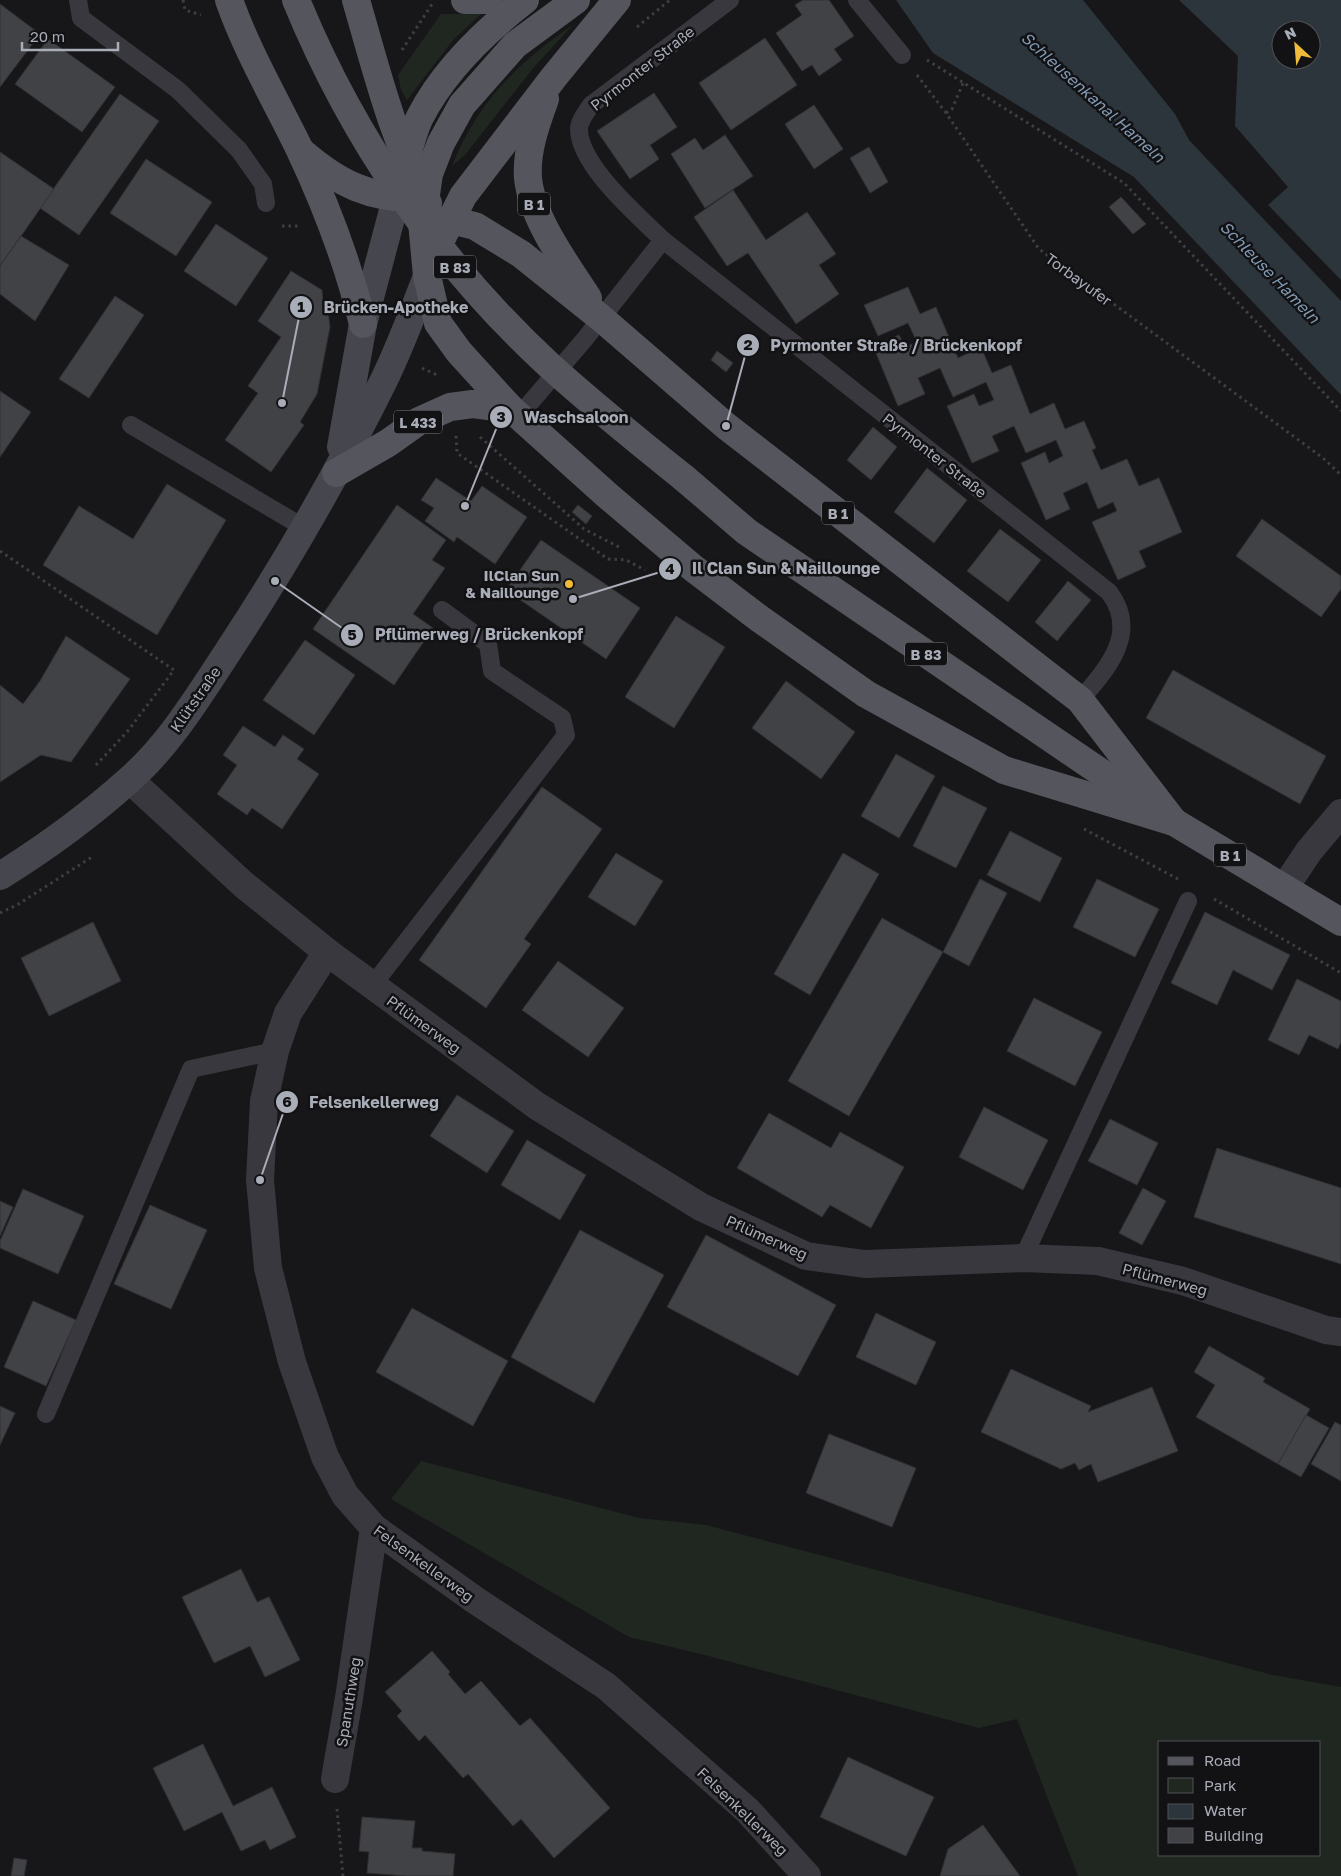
<svg xmlns="http://www.w3.org/2000/svg" width="1341" height="1876" viewBox="0 0 1341 1876" font-family="'Golos Text',sans-serif">
  <style>
    .green { fill: #1f2720; fill-rule: evenodd }
    .water { fill: #2d353c; fill-rule: evenodd }
    .building { fill: #414246; stroke: #313135 }
    .lines { fill: none; stroke-linecap: round; stroke-linejoin: round }
    .path { stroke: #3e3f45; stroke-width: 3; stroke-dasharray: 2.5 4; stroke-linecap: butt }
    .lane { stroke: #38383e; stroke-width: 18 }
    .street { stroke: #38383e; stroke-width: 28 }
    .secondary { stroke: #46474e; stroke-width: 28 }
    .primary { stroke: #54555d; stroke-width: 28 }
    .primary-bridge { stroke: #54555d; stroke-width: 28 }
    .poi-dot { fill: #eebb3a; stroke: #121214; stroke-width: 2 }
    .labels { text-anchor: middle; dominant-baseline: central; stroke-width: 5; stroke-linejoin: round; paint-order: stroke }
    .shield { fill: #121214; stroke: #7c7e87; stroke-width: 1 }
    .shield-label { font-size: 14px; font-weight: bold; fill: #a9adb8 }
    .street-label { font-size: 15px; fill: #a9adb8; stroke: #121214 }
    .poi-label { font-size: 15px; font-weight: bold; fill: #a9adb8; stroke: #121214; text-anchor: end }
    .water-label { font-size: 16px; font-style: italic; fill: #8199b2; stroke: #121214 }
    .leader { fill: none; stroke: #a9adb8; stroke-width: 2 }
    .callout-dot { fill: #a9adb8; stroke: #121214; stroke-width: 2 }
    .mark-label { font-size: 15px; text-anchor: middle; font-weight: bold; fill: #111 }
    .callout-label { font-size: 16px; text-anchor: middle; font-weight: bold; fill: #a9adb8; stroke: #121214; stroke-width: 5; stroke-linejoin: round; paint-order: stroke }
  </style>
  <rect width="100%" height="100%" fill="#171719"/>
  <g class="green">
    <polygon points="441,14 481,14 453,40 407,100 401,90 398,75"/>
    <path d="M 573,25 L 534,67 L 465,155 L 452,166 C 477,103 518,62 573,25 Z"/>
    <path d="M 421,1461 L 639,1518 L 706,1525 L 1273,1675 L 1341,1687 L 1341,1876 L 1078,1876 L 1017,1719 L 979,1728 L 701,1654 L 629,1637 L 391,1499 ZM 1320,1742 L 1320,1855 L 1160,1855 L 1160,1742 Z"/>
  </g>
  <g class="water">
    <polygon points="896,0 1083,0 1175,114 1189,140 1341,301 1341,395 1134,177 933,53"/>
    <path d="M 1179,0 L 1341,0 L 1341,280 L 1268,205 L 1288,187 L 1235,126 L 1238,56 ZM 1281,30 L 1311,30 L 1311,60 L 1281,60 Z"/>
  </g>
  <g class="building">
    <polygon points="803,0 829,0 854,36 834,49 842,60 819,76 812,65 802,71 776,33 802,15 795,5"/>
    <polygon points="0,4 40,34 0,87"/>
    <polygon points="765,38 797,85 731,130 699,83"/>
    <polygon points="48,39 115,87 82,132 15,84"/>
    <polygon points="654,93 677,127 650,145 659,159 630,179 597,131"/>
    <polygon points="120,94 159,121 79,235 40,208"/>
    <polygon points="814,105 843,149 814,169 785,124"/>
    <polygon points="725,135 753,176 705,208 671,154 695,138 703,150"/>
    <polygon points="869,147 888,182 870,193 850,158"/>
    <polygon points="0,152 54,189 0,266"/>
    <polygon points="146,159 212,202 176,256 110,213"/>
    <polygon points="733,190 766,240 807,212 836,254 819,265 839,294 796,324 748,253 727,266 694,217"/>
    <polygon points="1121,197 1146,224 1133,234 1109,207"/>
    <polygon points="216,224 268,258 236,306 184,271"/>
    <polygon points="21,236 69,265 35,321 0,294 0,266"/>
    <polygon points="291,271 322,290 323,304 327,304 330,327 317,394 300,422 304,425 271,472 225,440 258,393 248,386 281,337 258,321"/>
    <polygon points="908,287 920,314 936,307 958,358 981,347 992,373 1011,365 1030,414 1054,403 1065,429 1084,421 1096,448 1092,450 1101,470 1127,459 1139,486 1159,478 1182,532 1139,551 1146,567 1118,580 1092,522 1117,511 1113,502 1098,509 1087,482 1063,493 1070,509 1046,520 1021,463 1045,452 1049,463 1063,456 1056,440 1026,453 1014,426 992,436 999,451 972,463 947,406 974,394 979,406 994,400 986,382 953,397 940,368 918,378 925,394 898,406 873,346 899,335 905,347 917,342 908,323 878,336 864,305"/>
    <polygon points="115,296 144,315 89,398 59,379"/>
    <polygon points="717,351 733,363 726,372 711,360"/>
    <polygon points="0,391 31,412 0,457"/>
    <polygon points="873,427 897,447 871,480 847,460"/>
    <polygon points="927,468 967,500 934,543 894,512"/>
    <polygon points="436,478 471,501 482,486 527,517 495,564 457,537 454,542 425,521 434,508 421,500"/>
    <polygon points="167,484 226,520 157,635 43,565 79,506 133,539"/>
    <polygon points="397,505 446,540 432,560 445,568 413,614 433,628 394,685 313,629"/>
    <polygon points="578,505 592,516 586,524 572,512"/>
    <polygon points="1262,519 1341,576 1341,589 1321,617 1236,556"/>
    <polygon points="1000,529 1041,560 1008,602 967,571"/>
    <polygon points="541,540 640,608 606,659 506,590"/>
    <polygon points="1068,581 1091,600 1057,641 1035,622"/>
    <polygon points="676,616 725,647 674,728 625,697"/>
    <polygon points="66,636 130,679 71,762 41,755 0,782 0,685 23,704 40,681"/>
    <polygon points="305,640 355,675 314,735 263,700"/>
    <polygon points="1173,670 1326,756 1300,804 1146,718"/>
    <polygon points="786,681 855,732 821,779 752,728"/>
    <polygon points="243,726 275,747 283,735 304,749 297,759 319,774 282,829 252,808 247,815 217,794 237,765 223,755"/>
    <polygon points="896,754 935,776 899,838 861,816"/>
    <polygon points="943,786 987,808 956,868 913,846"/>
    <polygon points="542,787 602,829 524,939 531,944 486,1008 419,960"/>
    <polygon points="1010,831 1062,858 1040,902 987,875"/>
    <polygon points="616,853 663,881 635,926 588,897"/>
    <polygon points="843,853 879,874 810,995 774,974"/>
    <polygon points="980,879 1007,893 969,966 943,952"/>
    <polygon points="1097,879 1159,909 1135,957 1073,927"/>
    <polygon points="1205,912 1290,955 1272,990 1233,970 1217,1005 1171,983"/>
    <polygon points="882,918 943,952 849,1116 788,1081"/>
    <polygon points="93,922 121,981 49,1016 21,958"/>
    <polygon points="558,961 624,1008 588,1057 522,1010"/>
    <polygon points="1297,979 1341,1001 1341,1042 1338,1049 1309,1035 1299,1055 1268,1040"/>
    <polygon points="1034,998 1102,1032 1075,1086 1007,1051"/>
    <polygon points="457,1095 514,1131 487,1173 430,1136"/>
    <polygon points="984,1107 1048,1140 1023,1190 959,1157"/>
    <polygon points="769,1113 831,1148 840,1132 904,1167 871,1228 830,1205 822,1217 737,1168"/>
    <polygon points="1110,1119 1158,1143 1137,1185 1088,1161"/>
    <polygon points="527,1140 586,1175 560,1220 501,1185"/>
    <polygon points="1217,1148 1341,1188 1341,1264 1194,1217"/>
    <polygon points="1143,1188 1166,1201 1142,1245 1119,1233"/>
    <polygon points="23,1189 84,1216 58,1274 0,1248 0,1241"/>
    <polygon points="0,1201 13,1207 0,1236"/>
    <polygon points="150,1205 207,1230 171,1309 114,1284"/>
    <polygon points="580,1230 664,1275 594,1403 511,1357"/>
    <polygon points="706,1235 836,1305 798,1376 667,1307"/>
    <polygon points="33,1301 76,1320 46,1386 4,1367"/>
    <polygon points="412,1308 508,1361 473,1426 376,1372"/>
    <polygon points="876,1313 936,1342 916,1385 856,1357"/>
    <polygon points="1209,1346 1265,1378 1263,1382 1310,1409 1278,1464 1196,1417 1215,1385 1194,1372"/>
    <polygon points="1011,1369 1091,1406 1088,1412 1152,1387 1178,1451 1098,1482 1091,1464 1079,1470 1075,1463 1061,1469 981,1432"/>
    <polygon points="0,1406 15,1413 0,1445"/>
    <polygon points="1306,1415 1329,1428 1301,1477 1278,1464"/>
    <polygon points="1335,1422 1341,1425 1341,1481 1311,1464"/>
    <polygon points="829,1434 916,1468 892,1527 806,1493"/>
    <polygon points="241,1569 257,1602 269,1597 300,1660 265,1677 250,1646 214,1663 182,1597"/>
    <polygon points="432,1651 450,1672 448,1674 465,1694 481,1681 520,1726 530,1718 610,1808 554,1858 521,1819 513,1826 468,1774 463,1778 425,1735 419,1741 397,1716 402,1711 385,1692"/>
    <polygon points="203,1744 233,1806 272,1787 296,1837 270,1850 265,1840 241,1851 222,1812 184,1831 153,1768"/>
    <polygon points="848,1757 934,1797 906,1856 820,1817"/>
    <polygon points="362,1817 415,1821 412,1848 422,1848 422,1851 455,1854 453,1876 407,1876 367,1873 369,1852 359,1851"/>
    <polygon points="983,1825 1020,1876 940,1876 948,1849"/>
    <polygon points="14,1858 27,1860 24,1876 11,1876"/>
  </g>
  <g class="lines">
    <g class="path">
      <polyline points="183,0 185,10 201,15"/>
      <polyline points="637,27 670,0"/>
      <polyline points="402,50 434,1"/>
      <polyline points="927,60 1124,183 1341,411"/>
      <polyline points="917,75 946,113 1039,249 1323,458 1341,475"/>
      <polyline points="946,113 952,109 964,81"/>
      <polyline points="282,226 301,226"/>
      <polyline points="422,368 437,375"/>
      <polyline points="456,436 457,453 608,559 626,560 645,570"/>
      <polyline points="480,437 584,529 619,547"/>
      <polyline points="0,551 174,670 127,732 96,765"/>
      <polyline points="1084,829 1178,879"/>
      <polyline points="1214,899 1341,973"/>
      <polyline points="0,913 17,905 92,857"/>
      <polyline points="337,1809 343,1876"/>
    </g>
    <g class="lane">
      <polyline points="78,0 81,18 178,90 239,150 263,184 266,203"/>
      <path d="M 730,0 L 591,105 C 587,111 579,121 579,129 C 579,165 638,216 663,240 L 1109,592 C 1140,633 1107,669 1080,700"/>
      <polyline points="857,0 902,55"/>
      <polyline points="518,417 584,340 663,240"/>
      <polyline points="131,425 306,529"/>
      <polyline points="372,986 566,735 562,718 492,671 488,644 442,610"/>
      <polyline points="1023,1258 1188,901"/>
      <polyline points="46,1414 191,1069 275,1051"/>
    </g>
    <g class="street">
      <polyline points="130,780 244,885 327,952 537,1106 701,1207 806,1256 865,1264 1023,1258 1098,1261 1183,1281 1326,1330 1341,1332"/>
      <polyline points="1285,887 1309,851 1341,813"/>
      <polyline points="327,952 288,1013 275,1051 264,1101 260,1180 268,1268 292,1362 325,1457 345,1495 374,1528 475,1600 606,1686 748,1811 807,1876"/>
      <polyline points="335,1779 349,1698 374,1528"/>
    </g>
    <g class="secondary">
      <polyline points="341,447 363,324 396,199"/>
      <path d="M 0,876 C 45,848 89,816 129,780 C 169,745 198,697 227,653 C 285,565 337,475 384,380 C 402,343 417,302 432,263"/>
    </g>
    <g class="primary">
      <path d="M 229,0 C 247,51 275,99 299,148 C 326,205 348,263 363,324"/>
      <path d="M 356,0 C 376,69 393,140 428,203"/>
      <polyline points="465,0 488,0"/>
      <polyline points="576,0 515,45 462,105 441,143 429,174 422,222 427,276 438,323 459,352 511,409 608,496 693,568 760,619 866,694 1004,770 1174,822"/>
      <path d="M 545,99 C 536,124 526,151 528,178 C 532,219 566,264 588,298"/>
      <path d="M 302,152 C 339,184 372,200 422,198"/>
      <path d="M 405,165 C 409,149 413,131 420,117 C 444,70 484,32 525,0"/>
      <polyline points="422,222 450,220 475,226 521,254 601,318 726,426 1080,700 1174,822"/>
      <polyline points="443,236 463,196 554,77 617,0"/>
      <polyline points="336,473 388,443 419,421 450,407 473,404 511,409"/>
      <polyline points="684,478 747,532 1174,822 1341,922"/>
    </g>
    <path class="primary-bridge" d="M 296,0 C 353,139 439,264 550,366 C 593,405 639,442 684,478"/>
  </g>
  <circle class="poi-dot" cx="569" cy="584" r="5"/>
  <g class="labels">
    <g class="shield">
      <rect x="518" y="192.5" width="32" height="23" rx="4"/>
      <rect x="434" y="255.5" width="42" height="23" rx="4"/>
      <rect x="394" y="410.5" width="48" height="23" rx="4"/>
      <rect x="822" y="501.5" width="32" height="23" rx="4"/>
      <rect x="905" y="642.5" width="42" height="23" rx="4"/>
      <rect x="1214" y="843.5" width="32" height="23" rx="4"/>
    </g>
    <g class="shield-label">
      <text x="534" y="204">B 1</text>
      <text x="455" y="267">B 83</text>
      <text x="418" y="422">L 433</text>
      <text x="838" y="513">B 1</text>
      <text x="926" y="654">B 83</text>
      <text x="1230" y="855">B 1</text>
    </g>
    <g class="street-label">
      <text transform="translate(642 68) rotate(-38)">Pyrmonter Straße</text>
      <text transform="translate(1079 279) rotate(36)">Torbayufer</text>
      <text transform="translate(935 455) rotate(38)">Pyrmonter Straße</text>
      <text transform="translate(195 699) rotate(-55)">Klütstraße</text>
      <text transform="translate(424 1024) rotate(36)">Pflümerweg</text>
      <text transform="translate(767 1237) rotate(24)">Pflümerweg</text>
      <text transform="translate(1165 1279) rotate(15)">Pflümerweg</text>
      <text transform="translate(424 1563) rotate(36)">Felsenkellerweg</text>
      <text transform="translate(348 1702) rotate(-81)">Spanuthweg</text>
      <text transform="translate(743 1811) rotate(44)">Felsenkellerweg</text>
    </g>
    <g class="poi-label">
      <text x="559" y="575">IlClan Sun<tspan x="559" dy="17">&amp; Naillounge</tspan></text>
    </g>
    <g class="water-label">
      <text transform="translate(1093 97) rotate(42)">Schleusenkanal Hameln</text>
      <text transform="translate(1270 272) rotate(46)">Schleuse Hameln</text>
    </g>
  </g>
  <path class="leader" d="M282 403L301 307M726 426L748 345M465 506L501 417M573 599L670 569M275 581L352 635M260 1180L287 1102"/>
  <g class="callout-dot">
    <circle cx="282" cy="403" r="5"/>
    <circle cx="726" cy="426" r="5"/>
    <circle cx="465" cy="506" r="5"/>
    <circle cx="573" cy="599" r="5"/>
    <circle cx="275" cy="581" r="5"/>
    <circle cx="260" cy="1180" r="5"/>
    <circle cx="301" cy="307" r="12"/>
    <circle cx="748" cy="345" r="12"/>
    <circle cx="501" cy="417" r="12"/>
    <circle cx="670" cy="569" r="12"/>
    <circle cx="352" cy="635" r="12"/>
    <circle cx="287" cy="1102" r="12"/>
  </g>
  <g class="mark-label">
    <text x="301" y="312">1</text>
    <text x="748" y="350">2</text>
    <text x="501" y="422">3</text>
    <text x="670" y="574">4</text>
    <text x="352" y="640">5</text>
    <text x="287" y="1107">6</text>
  </g>
  <g class="callout-label">
    <text x="396" y="313">Brücken-Apotheke</text>
    <text x="896" y="351">Pyrmonter Straße / Brückenkopf</text>
    <text x="576" y="423">Waschsaloon</text>
    <text x="786" y="574">Il Clan Sun &amp; Naillounge</text>
    <text x="479" y="640">Pflümerweg / Brückenkopf</text>
    <text x="374" y="1108">Felsenkellerweg</text>
  </g>
  <rect x="1158" y="1741" width="162" height="115" fill="#121214" stroke="#4e5056"/>
  <rect x="1168" y="1757" width="25" height="8" fill="#54555d" stroke="#4e5056"/>
  <text x="1204" y="1766" font-size="15" fill="#a9adb8">Road</text>
  <rect x="1168" y="1778" width="25" height="15" fill="#1f2720" stroke="#4e5056"/>
  <text x="1204" y="1791" font-size="15" fill="#a9adb8">Park</text>
  <rect x="1168" y="1804" width="25" height="15" fill="#2d353c" stroke="#4e5056"/>
  <text x="1204" y="1816" font-size="15" fill="#a9adb8">Water</text>
  <rect x="1168" y="1828" width="25" height="15" fill="#414246" stroke="#4e5056"/>
  <text x="1204" y="1841" font-size="15" fill="#a9adb8">Building</text>
  <g transform="translate(1296 45) rotate(334)"><circle r="24" fill="#121214" stroke="#4e5056"/>
  <path d="M0-4L9 19L0 12L-9 19Z" fill="#eebb3a"/>
  <text y="-8" font-size="14" font-weight="bold" text-anchor="middle" fill="#a9adb8">N</text>
  </g>
  <path d="M22 42v8h96v-8" fill="none" stroke="#a9adb8" stroke-width="2.5"/>
  <text x="30" y="42" font-size="15" fill="#a9adb8" stroke="#121214" stroke-width="4" paint-order="stroke">20 m</text>
</svg>
